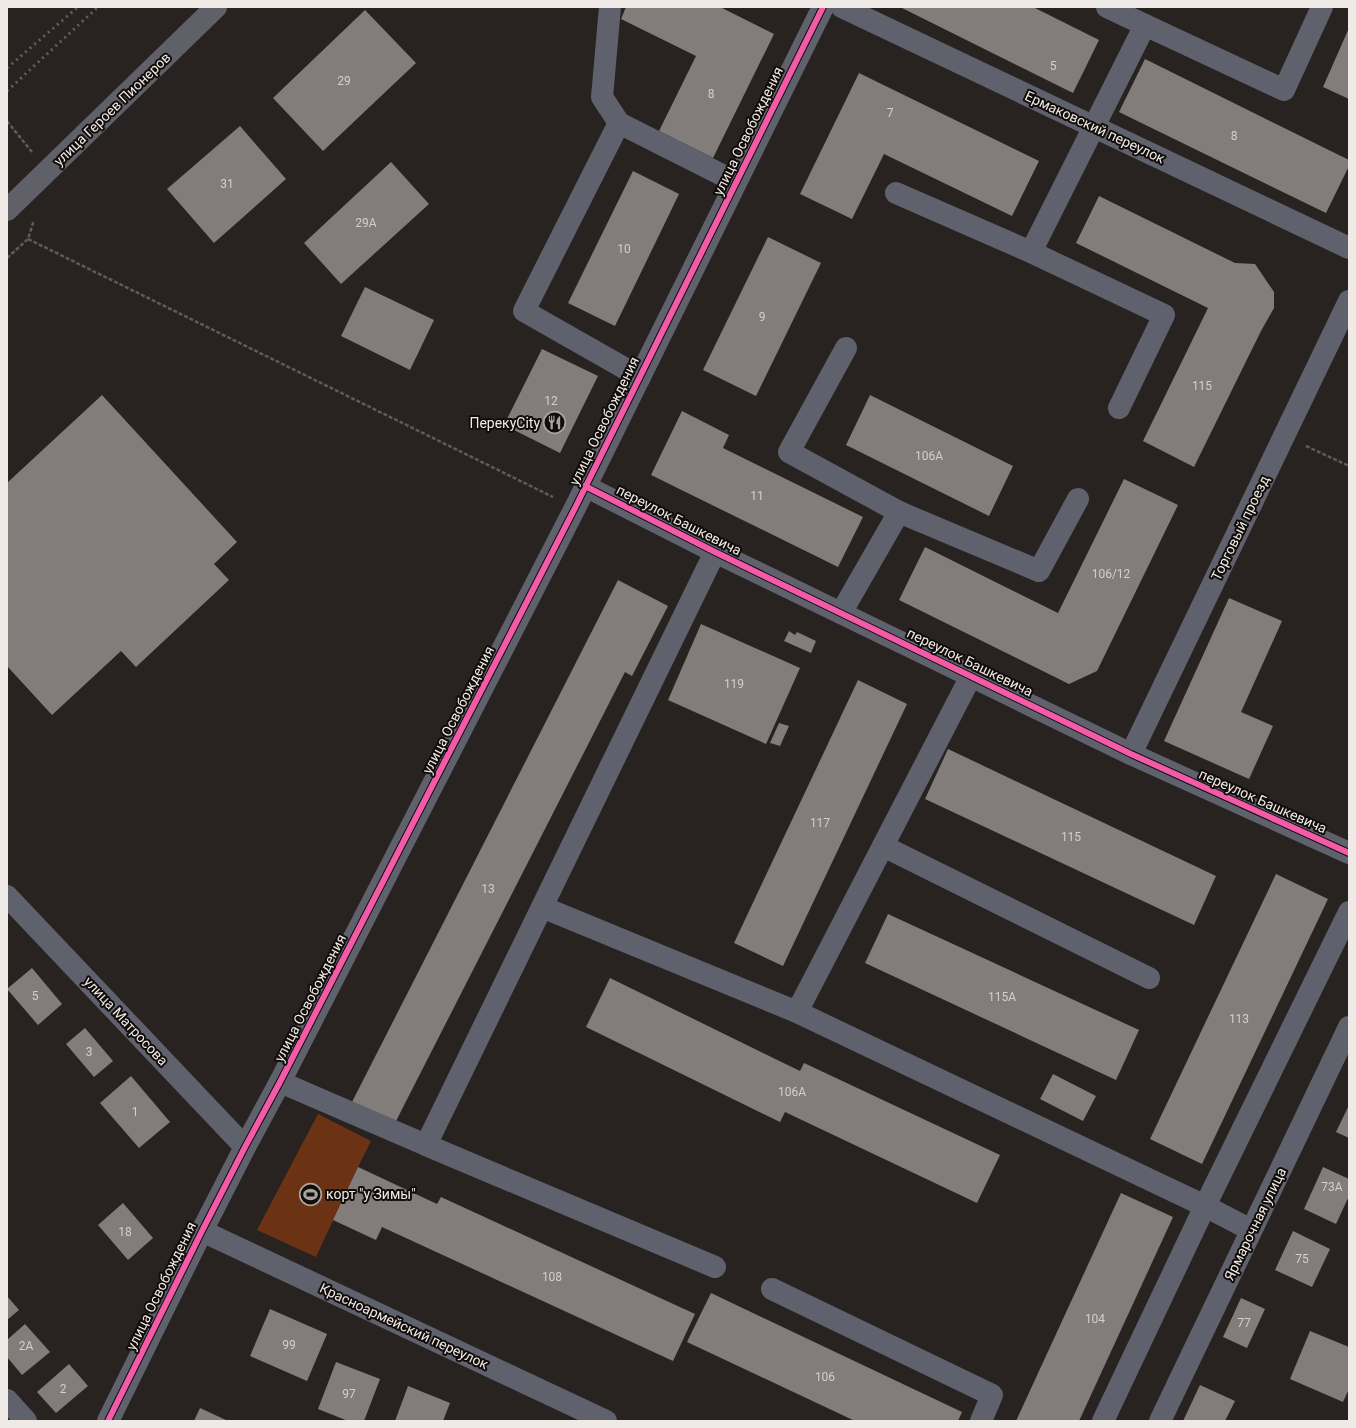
<svg xmlns="http://www.w3.org/2000/svg" width="1356" height="1428" viewBox="0 0 1356 1428" font-family="Roboto,sans-serif">
  <style>
    .green { fill: #6b3313 }
    .building { fill: #827d7a }
    .lines { fill: none; stroke-linecap: round; stroke-linejoin: round }
    .path { stroke: #5c5b61; stroke-width: 2.5; stroke-dasharray: 4 2; stroke-linecap: butt }
    .minor { stroke: #5f616c; stroke-width: 22 }
    .major { stroke: #606069; stroke-width: 22 }
    .rail { stroke: #5f5e61; stroke-width: 3; stroke-dasharray: 2 4; stroke-linecap: butt }
    .cycleway-casing { stroke: #100c0a; stroke-width: 8 }
    .cycleway { stroke: #f35aa7; stroke-width: 6 }
    .labels { text-anchor: middle; dominant-baseline: central; stroke-width: 4; stroke-linejoin: round; paint-order: stroke }
    .number-label { font-size: 12px; fill: #d4cfcc }
    .street-label { font-size: 14px; fill: #f0eae7; stroke: #100c0a }
    .poi-label { font-size: 14px; fill: #f0eae7; stroke: #100c0a; text-anchor: end }
  </style>
  <rect width="100%" height="100%" fill="#282320"/>
  <polygon class="green" points="318,1114 371,1141 358,1167 316,1257 257,1230"/>
  <g class="building">
    <polygon points="626,7 720,7 774,34 713,158 659,131 696,56 621,19"/>
    <polygon points="900,7 1033,7 1099,40 1073,93"/>
    <polygon points="365,10 416,63 323,151 273,98"/>
    <polygon points="1349,28 1349,99 1323,87"/>
    <polygon points="1145,59 1349,160 1349,166 1326,213 1119,112"/>
    <polygon points="859,73 1039,161 1012,216 884,154 852,219 800,194"/>
    <polygon points="240,126 286,179 214,243 167,189"/>
    <polygon points="391,162 429,204 341,284 304,243"/>
    <polygon points="633,171 679,194 615,326 568,303"/>
    <polygon points="1099,196 1235,263 1255,264 1274,292 1274,308 1261,331 1194,467 1143,441 1208,308 1076,243"/>
    <polygon points="768,237 821,263 756,396 703,370"/>
    <polygon points="365,287 434,320 410,370 341,336"/>
    <polygon points="542,349 598,376 560,453 504,425"/>
    <polygon points="102,395 237,542 214,564 229,580 136,667 121,651 52,715 7,666 7,483"/>
    <polygon points="870,395 1013,466 989,516 846,445"/>
    <polygon points="682,411 729,435 723,448 863,517 838,567 651,475"/>
    <polygon points="1124,479 1178,505 1097,671 1069,684 899,600 925,547 1058,613"/>
    <polygon points="618,580 668,606 632,676 625,672 395,1123 352,1102"/>
    <polygon points="1229,598 1282,621 1241,712 1273,726 1249,779 1164,741"/>
    <polygon points="701,624 800,668 766,744 668,700"/>
    <polygon points="789,631 795,635 797,632 816,641 811,653 784,641"/>
    <polygon points="858,680 907,704 783,966 734,943"/>
    <polygon points="779,723 789,726 780,746 770,743"/>
    <polygon points="948,749 1216,876 1194,925 925,799"/>
    <polygon points="1276,874 1328,899 1202,1164 1150,1139"/>
    <polygon points="888,914 1139,1030 1116,1080 865,963"/>
    <polygon points="32,968 62,1004 38,1025 7,989"/>
    <polygon points="610,978 800,1071 804,1063 1000,1155 977,1203 785,1112 780,1122 586,1027"/>
    <polygon points="85,1028 113,1061 94,1077 66,1044"/>
    <polygon points="1053,1074 1096,1096 1083,1121 1040,1099"/>
    <polygon points="131,1076 170,1122 139,1148 100,1103"/>
    <polygon points="1349,1105 1349,1138 1336,1132"/>
    <polygon points="358,1167 437,1204 441,1197 695,1314 673,1361 382,1227 376,1240 333,1220"/>
    <polygon points="1323,1167 1349,1179 1349,1196 1336,1224 1304,1209"/>
    <polygon points="1121,1193 1173,1217 1079,1421 1016,1421"/>
    <polygon points="123,1203 153,1238 128,1260 98,1225"/>
    <polygon points="1293,1231 1330,1249 1312,1287 1275,1270"/>
    <polygon points="711,1293 962,1412 958,1421 855,1421 687,1342"/>
    <polygon points="7,1296 19,1310 7,1320"/>
    <polygon points="1241,1298 1265,1309 1247,1348 1223,1337"/>
    <polygon points="270,1309 327,1334 307,1381 250,1356"/>
    <polygon points="25,1324 50,1352 22,1375 7,1357 7,1340"/>
    <polygon points="1310,1331 1349,1347 1349,1389 1343,1402 1290,1379"/>
    <polygon points="336,1362 380,1379 364,1421 348,1421 318,1409"/>
    <polygon points="69,1364 88,1386 56,1413 37,1392"/>
    <polygon points="1200,1385 1235,1401 1225,1421 1183,1421"/>
    <polygon points="408,1386 450,1403 443,1421 395,1421"/>
    <polygon points="200,1408 228,1421 194,1421"/>
  </g>
  <g class="lines">
    <g class="path">
      <polyline points="7,121 32,152"/>
      <polyline points="28,239 553,497"/>
      <polyline points="7,258 28,239 34,220"/>
      <polyline points="1306,446 1349,466"/>
    </g>
    <g class="minor">
      <polyline points="610,7 602,97 619,123 736,182"/>
      <polyline points="842,7 1349,248"/>
      <polyline points="1107,7 1145,25"/>
      <polyline points="619,123 524,311 640,377"/>
      <polyline points="896,193 1031,252 1145,25 1284,90 1322,7"/>
      <polyline points="1031,252 1164,315 1119,408"/>
      <polyline points="846,348 789,452 899,512"/>
      <polyline points="585,486 715,552 1131,754 1349,853"/>
      <polyline points="841,613 899,512 1039,571 1078,499"/>
      <polyline points="1131,754 1349,301"/>
      <polyline points="883,846 1149,978"/>
      <polyline points="7,896 245,1147"/>
      <polyline points="542,907 797,1012 1205,1206 1251,1230"/>
      <polyline points="797,1012 971,676"/>
      <polyline points="280,1082 426,1145 715,552"/>
      <polyline points="426,1145 715,1267"/>
      <polyline points="202,1231 606,1421"/>
      <polyline points="772,1289 992,1395 981,1421"/>
      <polyline points="7,1400 26,1421"/>
      <polyline points="108,1421 202,1231 245,1147 280,1082 575,508 823,7"/>
      <polyline points="1103,1421 1205,1206 1349,912"/>
      <polyline points="1160,1421 1349,1027"/>
    </g>
    <polyline class="major" points="7,210 216,7"/>
    <g class="rail">
      <polyline points="7,68 78,7"/>
      <polyline points="7,91 98,7"/>
    </g>
    <defs>
      <g id="cycleway">
        <polyline points="585,486 715,552 1131,754 1349,853"/>
        <polyline points="108,1421 202,1231 245,1147 280,1082 575,508 823,7"/>
      </g>
    </defs>
    <use href="#cycleway" class="cycleway-casing"/>
    <use href="#cycleway" class="cycleway"/>
  </g>
  <defs>
    <symbol id="restaurant-ring" viewBox="-11 -11 22 22"><circle r="9.5" fill="#100c0a" stroke="#aaa4a1" stroke-width="1.5"/><path d="M-5-6h1v4h1v-4h1v4h1v-4h1v5L-1.5 .5V6h-2V.5L-5-1ZM5-6V6H3V1.5H1.5Q1.5-4 5-6Z" fill="#aaa4a1"/></symbol>
    <symbol id="stadium-ring" viewBox="-11 -11 22 22"><circle r="9.5" fill="#100c0a" stroke="#aaa4a1" stroke-width="1.5"/><path d="M0-5a6.5 5 0 1 0 0 10a6.5 5 0 1 0 0-10ZM-3.5-1.8h7v3.6h-7Z" fill="#aaa4a1"/></symbol>
  </defs>
  <g fill-rule="evenodd">
    <use href="#restaurant-ring" x="542" y="410" width="25" height="25"/>
    <use href="#stadium-ring" x="298" y="1182" width="25" height="25"/>
  </g>
  <g class="labels">
    <g class="number-label">
      <text x="1053" y="66">5</text>
      <text x="344" y="81">29</text>
      <text x="711" y="94">8</text>
      <text x="890" y="113">7</text>
      <text x="1234" y="136">8</text>
      <text x="227" y="184">31</text>
      <text x="366" y="223">29А</text>
      <text x="624" y="249">10</text>
      <text x="762" y="317">9</text>
      <text x="1202" y="386">115</text>
      <text x="551" y="401">12</text>
      <text x="929" y="456">106А</text>
      <text x="757" y="496">11</text>
      <text x="1111" y="574">106/12</text>
      <text x="734" y="684">119</text>
      <text x="820" y="823">117</text>
      <text x="1071" y="837">115</text>
      <text x="488" y="889">13</text>
      <text x="35" y="996">5</text>
      <text x="1002" y="997">115А</text>
      <text x="1239" y="1019">113</text>
      <text x="89" y="1052">3</text>
      <text x="792" y="1092">106А</text>
      <text x="135" y="1112">1</text>
      <text x="1332" y="1187">73А</text>
      <text x="125" y="1232">18</text>
      <text x="1302" y="1259">75</text>
      <text x="552" y="1277">108</text>
      <text x="1095" y="1319">104</text>
      <text x="1244" y="1323">77</text>
      <text x="289" y="1345">99</text>
      <text x="26" y="1346">2А</text>
      <text x="825" y="1377">106</text>
      <text x="63" y="1389">2</text>
      <text x="349" y="1394">97</text>
    </g>
    <g class="street-label">
      <text transform="translate(112 109) rotate(-44)">улица Героев Пионеров</text>
      <text transform="translate(1095 127) rotate(25)">Ермаковский переулок</text>
      <text transform="translate(748 131) rotate(-64)">улица Освобождения</text>
      <text transform="translate(604 421) rotate(-64)">улица Освобождения</text>
      <text transform="translate(679 520) rotate(27)">переулок Башкевича</text>
      <text transform="translate(1240 528) rotate(-64)">Торговый проезд</text>
      <text transform="translate(970 662) rotate(26)">переулок Башкевича</text>
      <text transform="translate(458 710) rotate(-63)">улица Освобождения</text>
      <text transform="translate(1263 801) rotate(24)">переулок Башкевича</text>
      <text transform="translate(310 998) rotate(-63)">улица Освобождения</text>
      <text transform="translate(126 1021) rotate(47)">улица Матросова</text>
      <text transform="translate(1255 1224) rotate(-64)">Ярмарочная улица</text>
      <text transform="translate(161 1286) rotate(-64)">улица Освобождения</text>
      <text transform="translate(404 1326) rotate(25)">Красноармейский переулок</text>
    </g>
    <g class="poi-label">
      <text x="540" y="423">ПерекуCity</text>
      <text x="326" y="1194" text-anchor="start">корт "у Зимы"</text>
    </g>
  </g>
  <rect width="1356" height="1428" fill="none" stroke="#f0eae7" stroke-width="16"/>
</svg>
